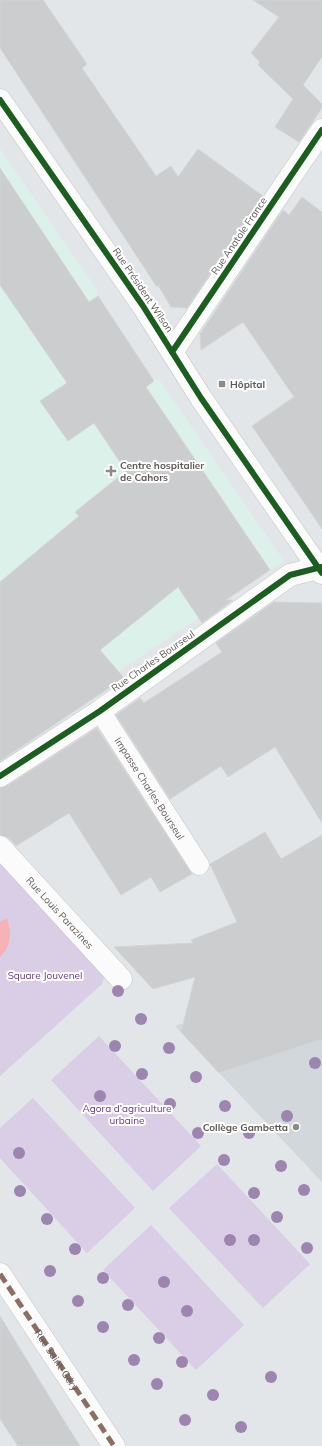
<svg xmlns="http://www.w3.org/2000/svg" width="322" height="1446" viewBox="0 0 322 1446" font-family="Mulish,sans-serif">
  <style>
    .education { fill: #d1d7da }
    .medical { fill: #ddf1eb }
    .green { fill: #d9cee5 }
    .water { fill: #f5b3b5 }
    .building { fill: #cbcdce; stroke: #d2d6d7 }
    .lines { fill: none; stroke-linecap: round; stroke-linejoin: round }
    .lane-casing { stroke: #c4c4c4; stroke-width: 21 }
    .street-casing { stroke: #c4c4c4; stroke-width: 23 }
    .lane { stroke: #fbfbfc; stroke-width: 20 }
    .street { stroke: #fbfbfc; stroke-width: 22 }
    .quiet { stroke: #8d6e63; stroke-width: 5; stroke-dasharray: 10 5; stroke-linecap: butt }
    .cycleway-casing { stroke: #fff; stroke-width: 8 }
    .cycleway { stroke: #1b5e20; stroke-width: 6 }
    .tree { fill: #9c85af }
    .poi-dot { fill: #8e8a8a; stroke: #fff; stroke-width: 1.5 }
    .labels { text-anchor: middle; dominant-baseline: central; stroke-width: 4; stroke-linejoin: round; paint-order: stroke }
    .street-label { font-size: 10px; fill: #605958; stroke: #fff }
    .poi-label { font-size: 10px; font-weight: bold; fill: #605958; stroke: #fff; text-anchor: start }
    .park-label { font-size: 10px; fill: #623581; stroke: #fff }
  </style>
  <rect width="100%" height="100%" fill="#e2e6e8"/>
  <polygon class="education" points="322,980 322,1182 175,1026"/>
  <polygon class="medical" points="0,149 97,290 98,296 152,379 160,381 284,561 0,750"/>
  <g class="green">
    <polygon points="0,861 105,975 102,984 0,1076"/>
    <polygon points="99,1036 201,1146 153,1191 51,1080"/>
    <polygon points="33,1098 135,1208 87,1253 0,1158 0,1128"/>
    <polygon points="217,1164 310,1264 263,1308 169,1208"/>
    <polygon points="151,1225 244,1325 196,1370 103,1270"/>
  </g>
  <path class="water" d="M 7,918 C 12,932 11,947 0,957 L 0,922 Z"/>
  <g class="building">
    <polygon points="0,0 43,0 87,64 82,68 156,176 171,166 178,177 198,149 263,196 187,308 171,307 158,285 157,287 0,48"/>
    <polygon points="253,0 322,0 322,57 303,85 322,104 322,108 299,142 275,127 293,99 258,65 260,62 251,53 279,17"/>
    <polygon points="0,168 89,302 98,296 154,381 146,387 270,570 226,600 233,600 202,623 178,587 100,650 124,678 0,761 0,582 79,516 75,512 126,471 94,423 68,441 40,401 67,383 0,285"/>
    <polygon points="302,197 322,212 322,529 252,426 294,397 243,322 201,350 200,334 283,210 289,215"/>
    <polygon points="274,602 322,603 322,823 275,747 228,777 221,766 170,799 116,715 140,698 144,703 222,652 216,643"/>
    <polygon points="97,728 192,874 160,892 151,877 121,895 69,813 16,846 9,838 0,835 0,788 7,786"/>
    <polygon points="265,832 281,859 322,835 322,1039 219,1073 181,1032 195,977 153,989 114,947 193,943 191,940 237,922 210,864"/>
    <polygon points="0,1316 63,1419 80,1446 18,1446 0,1419"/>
  </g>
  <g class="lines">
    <defs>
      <g id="lane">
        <path id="s1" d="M 100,711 L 199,865"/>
      </g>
      <g id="street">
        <polyline points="0,100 143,306 201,398 322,573"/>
        <polyline points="172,352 322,130"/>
        <polyline points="0,776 100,711 290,575 322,567"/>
        <path id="s2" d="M 0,847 L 121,979"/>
        <path id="s3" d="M 0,1274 L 114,1446"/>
      </g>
    </defs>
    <use href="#lane" class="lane-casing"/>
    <use href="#street" class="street-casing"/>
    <use href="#lane" class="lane"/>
    <use href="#street" class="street"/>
    <polyline class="quiet" points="0,1274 114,1446"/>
    <defs>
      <g id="cycleway">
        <polyline points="0,100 143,306 201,398 322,573"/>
        <polyline points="172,352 322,130"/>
        <polyline points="0,776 100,711 290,575 322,567"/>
      </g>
    </defs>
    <use href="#cycleway" class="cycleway-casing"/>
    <use href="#cycleway" class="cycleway"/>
  </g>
  <g class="tree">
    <circle cx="118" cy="991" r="6"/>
    <circle cx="141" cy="1019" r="6"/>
    <circle cx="115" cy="1046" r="6"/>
    <circle cx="169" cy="1048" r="6"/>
    <circle cx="315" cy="1063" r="6"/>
    <circle cx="142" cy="1074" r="6"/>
    <circle cx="196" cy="1077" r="6"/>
    <circle cx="100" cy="1096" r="6"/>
    <circle cx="170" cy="1104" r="6"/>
    <circle cx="225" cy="1106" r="6"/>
    <circle cx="287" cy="1116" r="6"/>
    <circle cx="198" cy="1133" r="6"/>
    <circle cx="249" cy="1133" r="6"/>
    <circle cx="19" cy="1153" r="6"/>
    <circle cx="224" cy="1160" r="6"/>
    <circle cx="281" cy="1166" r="6"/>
    <circle cx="304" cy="1190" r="6"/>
    <circle cx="20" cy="1191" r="6"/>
    <circle cx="254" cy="1193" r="6"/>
    <circle cx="277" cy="1217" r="6"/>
    <circle cx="47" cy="1219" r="6"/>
    <circle cx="230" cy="1240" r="6"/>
    <circle cx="254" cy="1240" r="6"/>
    <circle cx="307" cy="1248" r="6"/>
    <circle cx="75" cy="1249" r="6"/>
    <circle cx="50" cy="1271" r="6"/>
    <circle cx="103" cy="1278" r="6"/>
    <circle cx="164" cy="1282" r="6"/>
    <circle cx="78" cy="1301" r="6"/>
    <circle cx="128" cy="1305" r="6"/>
    <circle cx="187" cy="1311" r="6"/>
    <circle cx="103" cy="1327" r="6"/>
    <circle cx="159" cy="1338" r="6"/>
    <circle cx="134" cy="1360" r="6"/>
    <circle cx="182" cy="1362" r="6"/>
    <circle cx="271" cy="1377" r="6"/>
    <circle cx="157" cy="1384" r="6"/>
    <circle cx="213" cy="1395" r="6"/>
    <circle cx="185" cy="1420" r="6"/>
    <circle cx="241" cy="1427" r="6"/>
  </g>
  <g class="poi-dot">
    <rect x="218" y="380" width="8" height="8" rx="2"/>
    <path d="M109 465h4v4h4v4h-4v4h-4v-4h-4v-4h4z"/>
    <circle cx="296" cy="1127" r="4"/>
  </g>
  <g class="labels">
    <g class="street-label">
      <text transform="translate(239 236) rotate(-56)">Rue Anatole France</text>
      <text transform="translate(143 290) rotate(56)">Rue Président Wilson</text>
      <text transform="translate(153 661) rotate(-35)">Rue Charles Bourseul</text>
      <text stroke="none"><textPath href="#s1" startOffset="92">Impasse Charles Bourseul</textPath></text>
      <text stroke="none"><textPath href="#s2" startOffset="89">Rue Louis Parazines</textPath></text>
      <text stroke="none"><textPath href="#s3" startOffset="103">Rue Saint-Géry</textPath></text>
    </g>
    <g class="poi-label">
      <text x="230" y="384">Hôpital</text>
      <text x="120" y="465">Centre hospitalier<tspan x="120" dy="12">de Cahors</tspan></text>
      <text x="288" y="1127" text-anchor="end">Collège Gambetta</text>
    </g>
    <g class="park-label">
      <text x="45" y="975">Square Jouvenel</text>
      <text x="127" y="1108">Agora d’agriculture<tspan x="127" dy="12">urbaine</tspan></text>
    </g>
  </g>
</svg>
